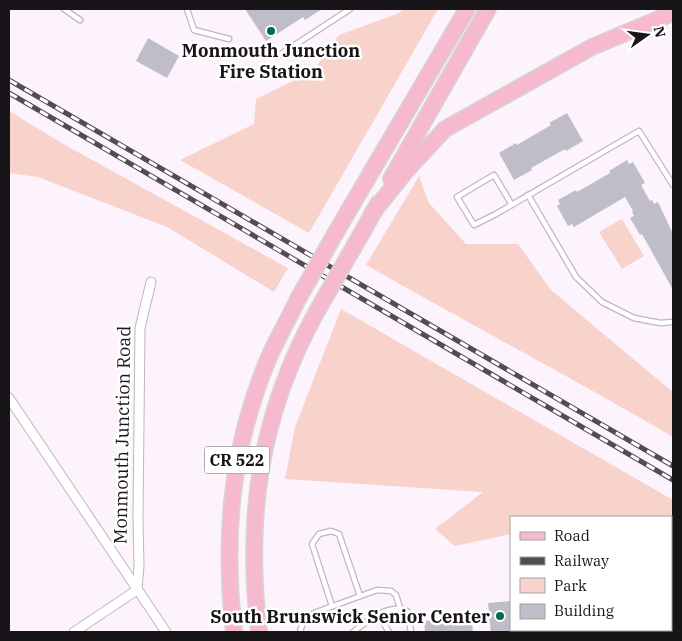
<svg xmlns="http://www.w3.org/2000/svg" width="682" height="641" viewBox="0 0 682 641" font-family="'IBM Plex Serif',serif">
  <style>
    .green { fill: #f8d3cb }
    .building { fill: #bebdc8 }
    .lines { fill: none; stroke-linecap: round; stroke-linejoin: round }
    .service-casing { stroke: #bfb6bf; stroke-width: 7 }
    .minor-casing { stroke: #bfb6bf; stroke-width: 11 }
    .primary-casing { stroke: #d5d5d5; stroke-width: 18 }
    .service { stroke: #fff; stroke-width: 4.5 }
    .minor { stroke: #fff; stroke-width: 9 }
    .primary { stroke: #f7b9cd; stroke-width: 15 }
    .rail-casing { stroke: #524d52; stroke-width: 5 }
    .rail { stroke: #fff; stroke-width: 3; stroke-dasharray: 9; stroke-linecap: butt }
    .primary-bridge-casing { stroke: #d5d5d5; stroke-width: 18; stroke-linecap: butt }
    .primary-bridge { stroke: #f7b9cd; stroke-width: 15 }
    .poi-dot { fill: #006f47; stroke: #fff; stroke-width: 2 }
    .labels { text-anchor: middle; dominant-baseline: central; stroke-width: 5; stroke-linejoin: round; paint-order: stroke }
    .shield { fill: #fff; stroke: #5d5b5d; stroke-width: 1 }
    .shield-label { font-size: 16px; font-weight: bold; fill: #181518 }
    .poi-label { font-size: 18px; font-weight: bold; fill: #181518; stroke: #fff }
    .street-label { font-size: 18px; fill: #181518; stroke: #fff }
  </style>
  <rect width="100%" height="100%" fill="#fdf3fd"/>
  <g class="green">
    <polygon points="403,9 438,9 309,233 180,160 254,124 256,99 313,71 339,35 399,13"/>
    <polygon points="9,111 65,145 288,268 274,292 167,227 38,177 9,173"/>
    <path d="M 419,176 L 429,203 L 466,244 L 518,244 L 551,290 L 673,392 L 673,437 C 572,378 468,323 366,265 Z"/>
    <polygon points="622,219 644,256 622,269 599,232"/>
    <polygon points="341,309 673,500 673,632 668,632 666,630 671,630 671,517 511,517 511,534 455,546 435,529 483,492 285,479 295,427"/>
  </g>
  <g class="building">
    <polygon points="245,9 322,9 305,20 303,17 266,41"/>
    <polygon points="148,38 179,56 167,78 136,61"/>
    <polygon points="567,113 583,141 566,151 565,149 531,168 532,170 514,180 499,153 516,143 517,145 551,125 549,123"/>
    <polygon points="627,160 629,164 633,162 645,183 641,185 650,201 652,200 654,204 658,202 673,234 673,290 642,234 640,235 630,218 634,216 632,212 633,211 625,197 574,227 572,224 568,226 557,206 560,204 558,200 576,190 577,192 610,173 609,171"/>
    <polygon points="511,601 511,632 491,632 488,603"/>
    <polygon points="471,616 473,632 425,632 424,621"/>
  </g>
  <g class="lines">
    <defs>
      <g id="service">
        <polyline points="64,9 80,20"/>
        <polyline points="187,9 194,30 229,39"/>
        <polyline points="278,56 350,9"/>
        <polyline points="528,195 576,277 602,302 634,318 660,323 673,322"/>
        <polyline points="512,205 494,175 457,197 474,225 496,214 639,131 673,185"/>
        <polyline points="671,584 673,583"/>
        <polyline points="332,606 312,544 319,534 331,531 339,534 360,596"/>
        <polyline points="378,614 389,632"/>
        <polyline points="300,632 303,622 314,613 377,590 391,591 396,595 400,608"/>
        <path d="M 353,632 C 368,621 387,603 407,611 L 411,632"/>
        <polyline points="615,632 617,630"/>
      </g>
      <g id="minor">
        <polyline points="9,398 166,632"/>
        <polyline points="74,632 137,590 139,566 138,518 140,328 151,282"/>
      </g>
      <g id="primary">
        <polyline points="391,179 488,9"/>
        <polyline points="373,212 406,171 445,129 592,47 673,13"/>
        <polyline points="339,227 467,9"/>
        <polyline points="359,238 378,204"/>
        <path d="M 234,632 C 223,535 231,448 269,357 C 278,337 289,318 298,299"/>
        <path d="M 259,632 C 245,516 260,414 317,311"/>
      </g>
    </defs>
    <use href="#service" class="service-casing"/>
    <use href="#minor" class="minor-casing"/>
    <use href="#primary" class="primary-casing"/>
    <use href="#service" class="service"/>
    <use href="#minor" class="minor"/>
    <use href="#primary" class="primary"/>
    <defs>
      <g id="rail">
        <polyline points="9,80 673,466"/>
        <polyline points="9,93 673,480"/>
      </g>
    </defs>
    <use href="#rail" class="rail-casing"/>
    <use href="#rail" class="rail"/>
    <defs>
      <g id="primary-bridge">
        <polyline points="298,299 339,227"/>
        <polyline points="317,311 359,238"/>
      </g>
    </defs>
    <use href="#primary-bridge" class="primary-bridge-casing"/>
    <use href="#primary-bridge" class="primary-bridge"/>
  </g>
  <g class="poi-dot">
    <circle cx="271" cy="31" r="5"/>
    <circle cx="500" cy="616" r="5"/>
  </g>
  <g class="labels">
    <rect class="shield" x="204.5" y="446.5" width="65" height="27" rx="4"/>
    <g class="shield-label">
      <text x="237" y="460">CR 522</text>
    </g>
    <g class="poi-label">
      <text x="271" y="50">Monmouth Junction<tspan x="271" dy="21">Fire Station</tspan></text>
      <text x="490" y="616" text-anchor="end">South Brunswick Senior Center</text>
    </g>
    <g class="street-label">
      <text transform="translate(122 435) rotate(-89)">Monmouth Junction Road</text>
    </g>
  </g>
  <rect width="682" height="641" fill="none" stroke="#181518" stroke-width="20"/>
  <rect x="510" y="516" width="162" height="115" fill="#ffffff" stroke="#a3a1a3"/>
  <rect x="520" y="532" width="25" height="8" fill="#f7b9cd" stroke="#a3a1a3"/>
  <text x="554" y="541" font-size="15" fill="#181518">Road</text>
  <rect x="520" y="557" width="25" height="8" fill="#524d52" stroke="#a3a1a3"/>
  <text x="554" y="566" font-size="15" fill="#181518">Railway</text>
  <rect x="520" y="578" width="25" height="15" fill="#f8d3cb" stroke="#a3a1a3"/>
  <text x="554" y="591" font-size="15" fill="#181518">Park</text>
  <rect x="520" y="604" width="25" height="15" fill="#bebdc8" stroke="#a3a1a3"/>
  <text x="554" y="616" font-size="15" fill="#181518">Building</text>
  <g transform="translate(647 35) rotate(76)" stroke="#ffffff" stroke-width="4" paint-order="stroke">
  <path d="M0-4L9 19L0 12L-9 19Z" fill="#181518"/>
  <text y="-8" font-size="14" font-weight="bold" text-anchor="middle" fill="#181518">N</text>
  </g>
</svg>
